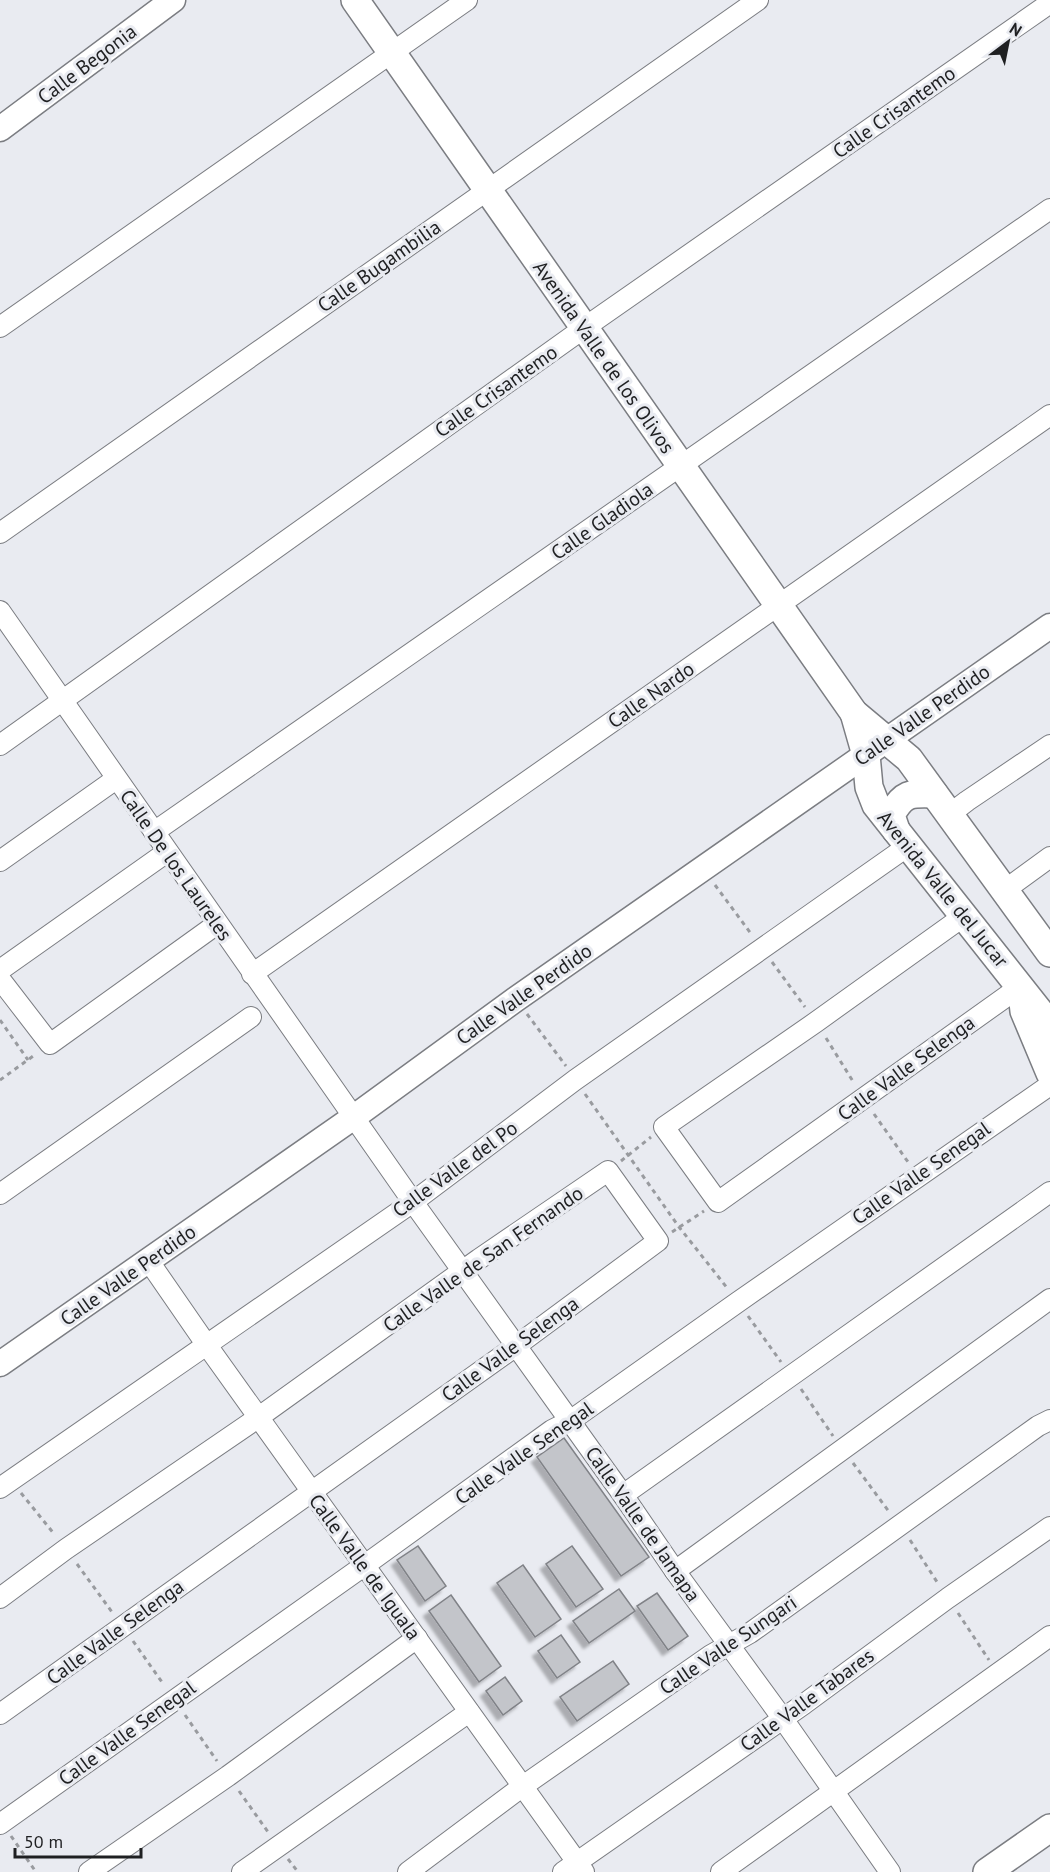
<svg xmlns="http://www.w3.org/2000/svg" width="1050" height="1872" viewBox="0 0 1050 1872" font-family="'PT Sans',sans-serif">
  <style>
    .building { fill: #c3c5ca; stroke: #808287; stroke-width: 1.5; filter: url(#shadow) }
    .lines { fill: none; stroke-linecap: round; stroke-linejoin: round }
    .minor-casing { stroke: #7b7d82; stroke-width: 22 }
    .tertiary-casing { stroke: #7b7d82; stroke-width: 27 }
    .secondary-casing { stroke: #7b7d82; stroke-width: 30 }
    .path { stroke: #999b9f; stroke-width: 3; stroke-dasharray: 4.5 4.5; stroke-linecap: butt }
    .minor { stroke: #fff; stroke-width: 20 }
    .tertiary { stroke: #fff; stroke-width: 24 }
    .secondary { stroke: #fff; stroke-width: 27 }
    .labels { text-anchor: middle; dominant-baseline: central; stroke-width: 6; stroke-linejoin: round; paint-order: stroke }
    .street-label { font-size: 20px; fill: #1f2022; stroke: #e9ebf1 }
  </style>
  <defs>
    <filter id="shadow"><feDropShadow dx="-5.5" dy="5.5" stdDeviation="1.5" flood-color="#0004"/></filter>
  </defs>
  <rect width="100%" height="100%" fill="#e9ebf1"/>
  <g class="building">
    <polygon points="564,1438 649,1557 621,1576 537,1457"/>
    <polygon points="418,1546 446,1586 425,1601 397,1560"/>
    <polygon points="572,1546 603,1589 576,1607 546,1564"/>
    <polygon points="523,1565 561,1619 535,1637 497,1583"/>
    <polygon points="619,1589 635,1611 589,1643 573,1621"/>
    <polygon points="657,1593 688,1636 668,1650 637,1606"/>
    <polygon points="451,1595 501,1666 479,1682 429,1611"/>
    <polygon points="561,1635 580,1662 557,1678 538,1651"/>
    <polygon points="613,1661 629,1684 577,1721 560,1697"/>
    <polygon points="505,1677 522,1701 503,1715 486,1691"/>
  </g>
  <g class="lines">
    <defs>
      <g id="minor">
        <polyline points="0,327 467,0"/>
        <polyline points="0,533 758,0"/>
        <polyline points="0,611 413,1202 623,1495 675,1571 783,1719 890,1872"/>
        <polyline points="0,745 584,328 1050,3"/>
        <polyline points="950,814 967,801 1050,745"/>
        <polyline points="154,832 1050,209"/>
        <polyline points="0,861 116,779"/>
        <polyline points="1005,890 1050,857"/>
        <polyline points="964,916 816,1022 664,1127 718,1202 1021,986"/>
        <polyline points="0,970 167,852"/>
        <polyline points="252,974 1050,415"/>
        <polyline points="0,979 50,1044 217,924"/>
        <polyline points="0,1194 251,1017"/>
        <polyline points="148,1260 206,1344 584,1872"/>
        <polyline points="0,1488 413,1202 575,1080 908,846"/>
        <polyline points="623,1495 1050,1192"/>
        <polyline points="675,1571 1050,1299"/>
        <polyline points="0,1598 66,1549 259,1417 479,1259 608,1171 658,1241 516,1346 0,1714"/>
        <polyline points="0,1824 365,1565 552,1430 570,1421 738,1302 1050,1085"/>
        <polyline points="89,1872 228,1776 417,1638"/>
        <polyline points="242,1872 469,1712"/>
        <polyline points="408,1872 523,1786 711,1655 750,1633 1038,1426 1050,1420"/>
        <polyline points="563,1872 804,1704 948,1598 1050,1527"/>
        <polyline points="721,1872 1050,1636"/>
      </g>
      <g id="tertiary">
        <polyline points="0,129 173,0"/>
        <polyline points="0,1364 354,1117 516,999 1050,626"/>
      </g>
      <g id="secondary">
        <polyline points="355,0 854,713 909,759 1050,953"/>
        <polyline points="854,713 866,755 869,787 876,805 1050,1025"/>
        <path d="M 896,830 L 891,815 C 903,793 910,793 934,794"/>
        <polyline points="1023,1002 1024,1011 1050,1073"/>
        <polyline points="987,1872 1050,1828"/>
      </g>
    </defs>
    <use href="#minor" class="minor-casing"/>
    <use href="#tertiary" class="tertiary-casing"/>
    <use href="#secondary" class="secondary-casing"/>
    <g class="path">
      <polyline points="715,885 752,935"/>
      <polyline points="772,962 805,1007"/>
      <polyline points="527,1014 566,1066"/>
      <polyline points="0,1020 28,1060"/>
      <polyline points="826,1038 854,1083"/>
      <polyline points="0,1080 36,1054"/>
      <polyline points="585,1094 679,1227 728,1289"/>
      <polyline points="874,1114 908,1162"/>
      <polyline points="621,1161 651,1137"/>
      <polyline points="672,1232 704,1211"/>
      <polyline points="748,1316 781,1362"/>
      <polyline points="801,1389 833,1436"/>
      <polyline points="853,1463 890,1513"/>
      <polyline points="21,1493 55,1535"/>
      <polyline points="910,1540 939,1585"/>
      <polyline points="77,1564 112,1612"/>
      <polyline points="958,1613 989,1660"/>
      <polyline points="133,1641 164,1685"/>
      <polyline points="185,1715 217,1761"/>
      <polyline points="239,1791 268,1832"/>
      <polyline points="11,1836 36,1872"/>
      <polyline points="288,1859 298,1872"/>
    </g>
    <use href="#minor" class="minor"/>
    <use href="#tertiary" class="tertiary"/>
    <use href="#secondary" class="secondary"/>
  </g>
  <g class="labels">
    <g class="street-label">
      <text transform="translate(87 64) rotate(-37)">Calle Begonia</text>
      <text transform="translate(894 112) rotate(-35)">Calle Crisantemo</text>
      <text transform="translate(379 266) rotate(-35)">Calle Bugambilia</text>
      <text transform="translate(604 357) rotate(55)">Avenida Valle de los Olivos</text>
      <text transform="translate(496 391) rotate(-35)">Calle Crisantemo</text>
      <text transform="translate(602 521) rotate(-35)">Calle Gladiola</text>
      <text transform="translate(651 695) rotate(-35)">Calle Nardo</text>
      <text transform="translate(922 715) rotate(-35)">Calle Valle Perdido</text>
      <text transform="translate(176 865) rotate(55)">Calle De los Laureles</text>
      <text transform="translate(943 889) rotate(51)">Avenida Valle del Jucar</text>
      <text transform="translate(524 994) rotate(-35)">Calle Valle Perdido</text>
      <text transform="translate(906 1068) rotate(-36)">Calle Valle Selenga</text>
      <text transform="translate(455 1169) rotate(-36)">Calle Valle del Po</text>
      <text transform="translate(921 1173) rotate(-35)">Calle Valle Senegal</text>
      <text transform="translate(483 1259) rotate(-35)">Calle Valle de San Fernando</text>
      <text transform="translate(128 1275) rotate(-35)">Calle Valle Perdido</text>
      <text transform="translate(510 1349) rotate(-36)">Calle Valle Selenga</text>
      <text transform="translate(524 1453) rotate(-35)">Calle Valle Senegal</text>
      <text transform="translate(643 1524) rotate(55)">Calle Valle de Jamapa</text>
      <text transform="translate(365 1567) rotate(54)">Calle Valle de Iguala</text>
      <text transform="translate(115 1632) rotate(-36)">Calle Valle Selenga</text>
      <text transform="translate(728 1645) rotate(-34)">Calle Valle Sungari</text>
      <text transform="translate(807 1700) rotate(-36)">Calle Valle Tabares</text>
      <text transform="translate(127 1733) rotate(-36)">Calle Valle Senegal</text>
    </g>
  </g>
  <g transform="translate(1008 42) rotate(32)" stroke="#e9ebf1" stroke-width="4.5" paint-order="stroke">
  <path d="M0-4.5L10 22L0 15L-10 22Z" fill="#1f2022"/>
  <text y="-9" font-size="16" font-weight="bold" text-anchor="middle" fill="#1f2022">N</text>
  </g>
  <path d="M15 1848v9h126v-9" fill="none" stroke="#1f2022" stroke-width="3"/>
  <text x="24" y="1848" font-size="18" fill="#1f2022" stroke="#e9ebf1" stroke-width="4.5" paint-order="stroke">50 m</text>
</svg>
